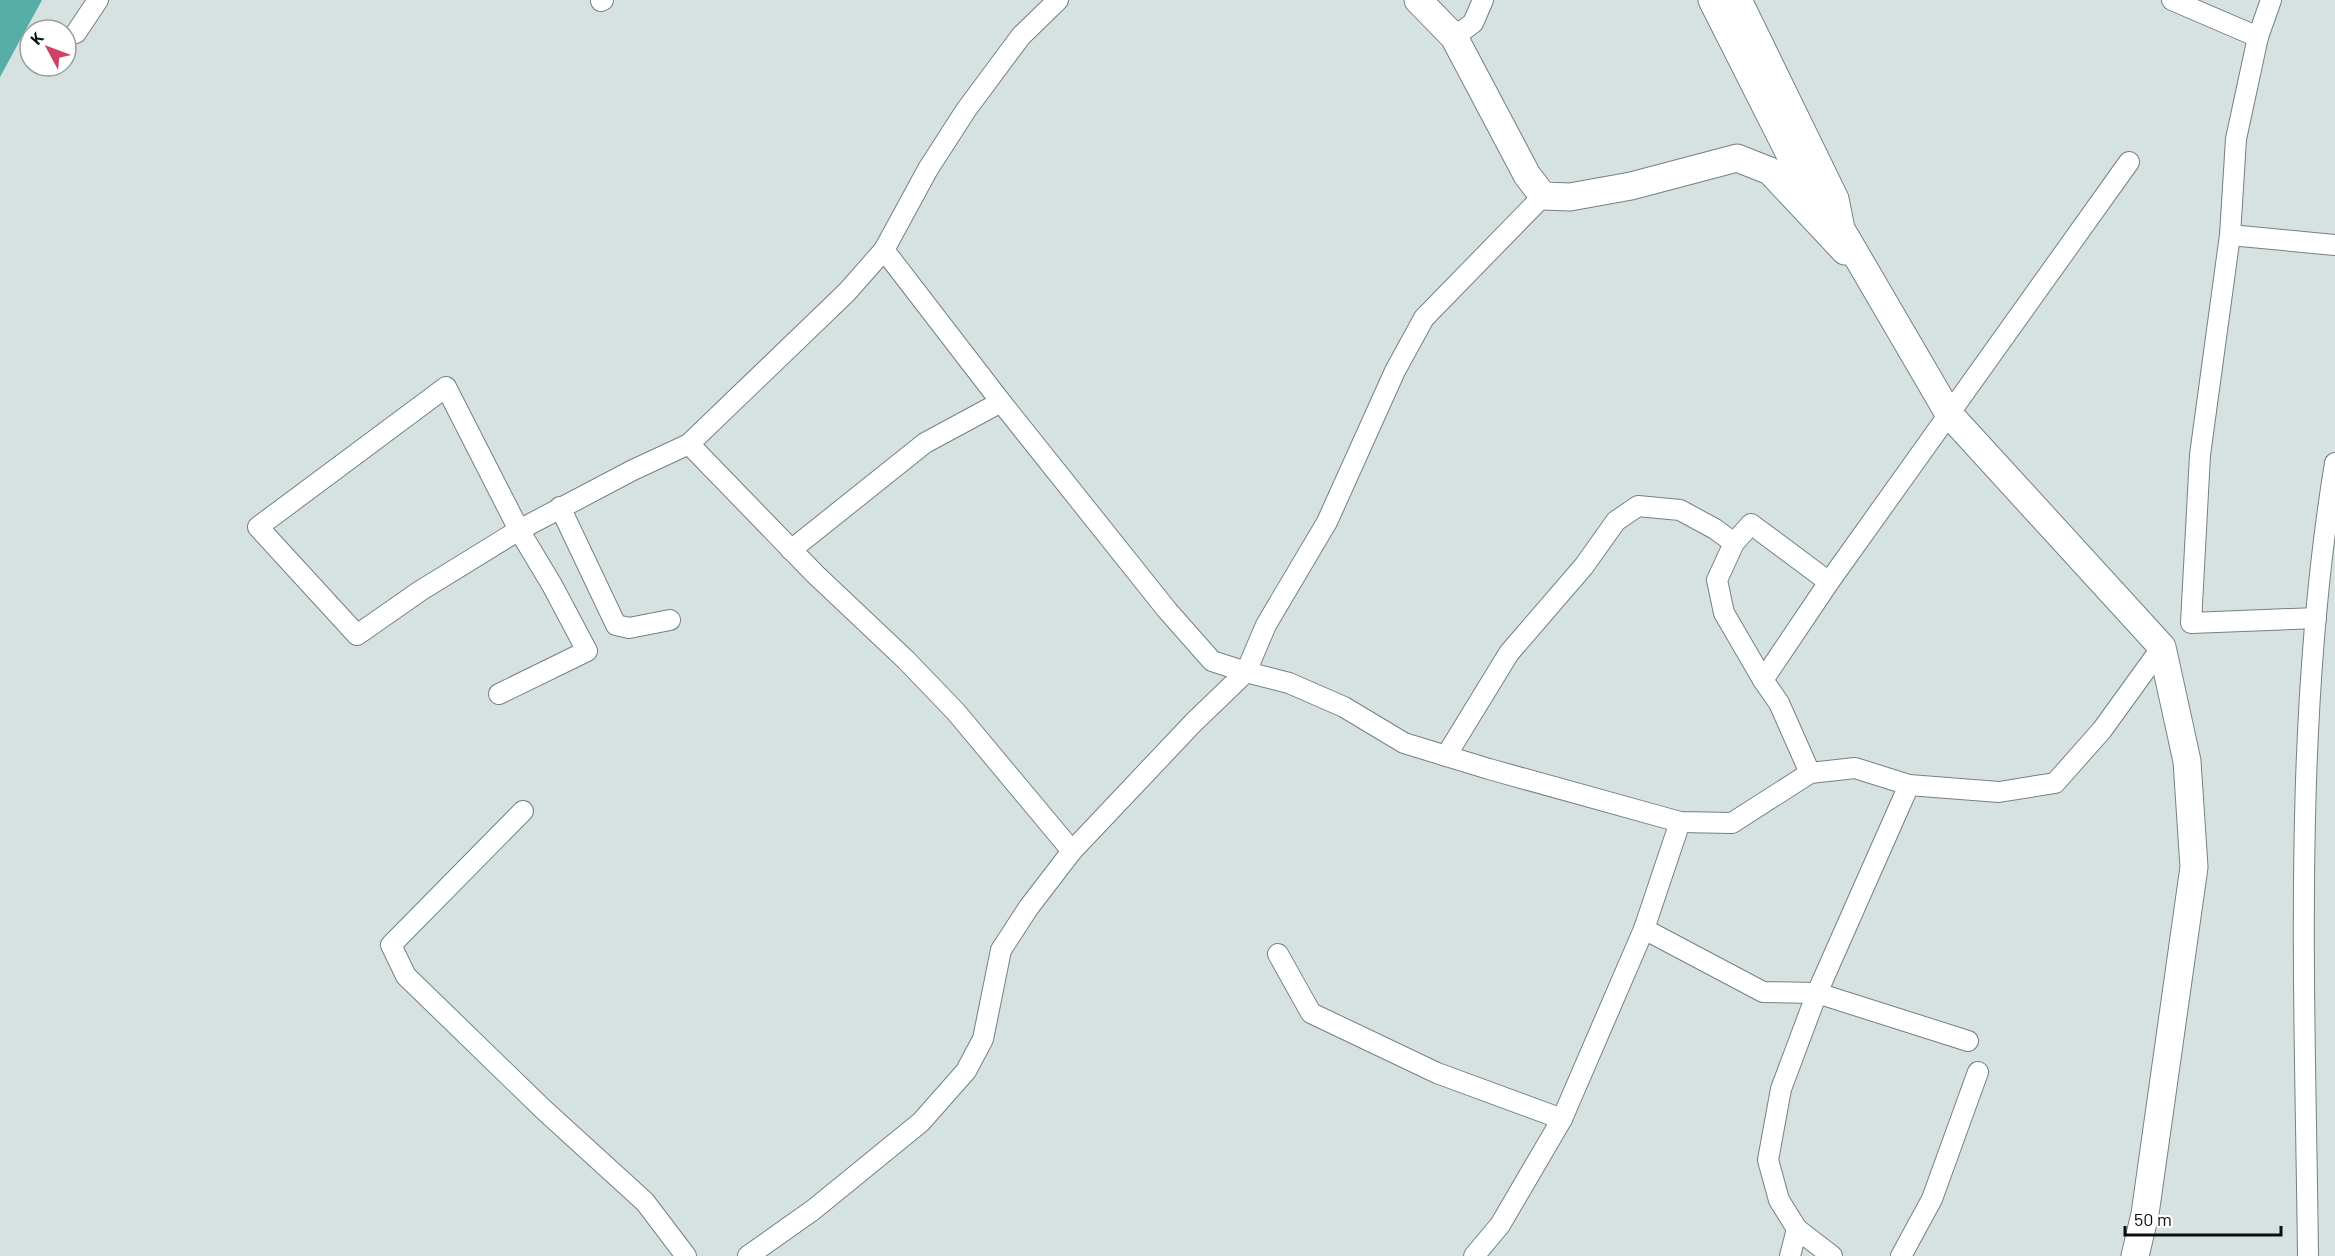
<svg xmlns="http://www.w3.org/2000/svg" width="2335" height="1256" viewBox="0 0 2335 1256" font-family="Barlow,sans-serif">
  <style>
    .forest { fill: #57aea6 }
    .lines { fill: none; stroke-linecap: round; stroke-linejoin: round }
    .minor-casing { stroke: #758180; stroke-width: 22 }
    .secondary-casing { stroke: #758180; stroke-width: 29 }
    .minor { stroke: #fff; stroke-width: 20 }
    .secondary { stroke: #fff; stroke-width: 27 }
  </style>
  <rect width="100%" height="100%" fill="#d5e2e1"/>
  <polygon class="forest" points="0,0 42,0 0,77"/>
  <g class="lines">
    <defs>
      <g id="minor">
        <polyline points="1058,0 1021,36 966,110 928,169 884,250 1001,402 1167,610 1212,661 1246,672 1266,625 1327,522 1395,371 1424,318 1543,196"/>
        <polyline points="2172,0 2258,37"/>
        <polyline points="2271,0 2258,37 2236,139 2230,235 2200,455 2191,623 2316,618"/>
        <polyline points="601,1 603,0"/>
        <polyline points="76,33 98,0"/>
        <polyline points="1454,37 1473,23 1483,0"/>
        <polyline points="2230,235 2335,245"/>
        <polyline points="689,444 815,574 906,660 956,712 1072,851"/>
        <polyline points="560,507 616,625 629,628 670,620"/>
        <polyline points="791,550 925,443 1001,402"/>
        <polyline points="1763,680 1829,582"/>
        <polyline points="499,694 587,651 552,585 519,530 446,387 258,527 357,635 420,591 519,530 633,470 689,444 847,292 884,250"/>
        <polyline points="1446,756 1509,653 1584,566 1616,521 1638,506 1680,510 1715,529 1734,543"/>
        <polyline points="1810,773 1779,703 1763,680 1724,613 1717,580 1734,543 1751,524 1829,582 2129,162"/>
        <polyline points="523,811 391,945 406,976 543,1109 645,1202 686,1256"/>
        <polyline points="1644,929 1763,992 1817,993 1968,1041"/>
        <polyline points="1278,954 1311,1013 1437,1073 1562,1119 1500,1225 1474,1256"/>
        <polyline points="1562,1119 1644,929 1680,822"/>
        <polyline points="748,1256 813,1210 921,1122 966,1071 983,1039 1001,950 1029,907 1072,851 1194,722 1246,672 1289,683 1344,707 1404,743 1489,769 1680,822 1732,823 1810,773 1855,768 1909,785 1999,792 2055,783 2102,730 2162,647"/>
        <polyline points="1790,1256 1797,1229"/>
        <polyline points="1832,1256 1797,1229 1779,1200 1768,1160 1781,1089 1817,993 1909,785"/>
        <polyline points="1901,1256 1932,1199 1978,1072"/>
        <path d="M 2308,1256 C 2305,992 2292,725 2335,463"/>
      </g>
      <g id="secondary">
        <polyline points="1418,0 1454,37 1527,175 1543,196 1570,197 1631,186 1737,158 1770,171 1845,251"/>
        <polyline points="1712,0 1816,206"/>
        <polyline points="1738,0 1835,199 1841,229 1949,414 2162,647 2187,761 2194,867 2145,1214 2135,1256"/>
      </g>
    </defs>
    <use href="#minor" class="minor-casing"/>
    <use href="#secondary" class="secondary-casing"/>
    <use href="#minor" class="minor"/>
    <use href="#secondary" class="secondary"/>
  </g>
  <g transform="translate(48 48) rotate(311)"><circle r="28" fill="#ffffff" stroke="#9d9f9f" stroke-width="1.5"/>
  <path d="M0-4.5L10 22L0 15L-10 22Z" fill="#cf4066"/>
  <text y="-9" font-size="16" font-weight="bold" text-anchor="middle" fill="#0b100f">K</text>
  </g>
  <path d="M2125 1226v9h156v-9" fill="none" stroke="#0b100f" stroke-width="3"/>
  <text x="2134" y="1226" font-size="18" fill="#0b100f" stroke="#ffffff" stroke-width="4.5" paint-order="stroke">50 m</text>
</svg>
